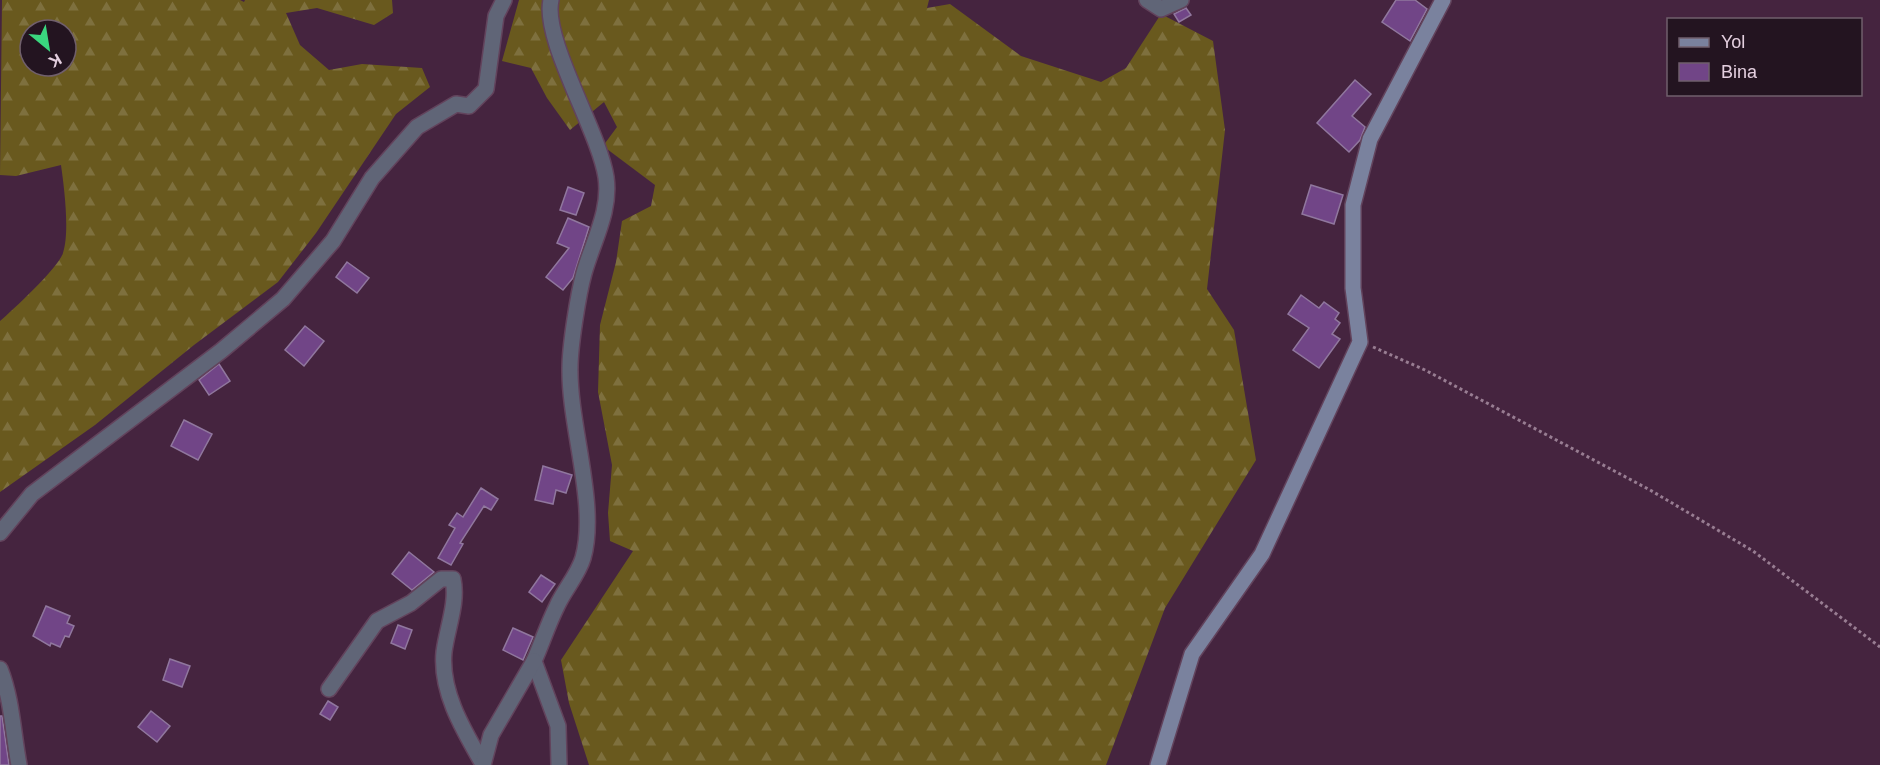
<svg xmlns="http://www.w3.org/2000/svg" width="1880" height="765" viewBox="0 0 1880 765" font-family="Arial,sans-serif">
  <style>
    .forest { fill: url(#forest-firs); fill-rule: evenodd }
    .building { fill: #714587; stroke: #90779e; stroke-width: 1.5 }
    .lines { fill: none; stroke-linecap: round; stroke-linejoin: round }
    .street-casing { stroke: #62435c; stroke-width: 18 }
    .secondary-casing { stroke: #62435c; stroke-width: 18 }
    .path { stroke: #987d92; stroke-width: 3; stroke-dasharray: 3 3; stroke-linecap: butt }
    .street { stroke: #606577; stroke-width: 15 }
    .secondary { stroke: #7a829e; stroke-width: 15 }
  </style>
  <defs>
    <pattern id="forest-firs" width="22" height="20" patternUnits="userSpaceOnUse" patternTransform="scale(1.5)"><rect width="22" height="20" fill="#69591e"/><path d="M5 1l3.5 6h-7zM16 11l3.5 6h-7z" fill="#7e703e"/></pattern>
  </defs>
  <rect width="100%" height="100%" fill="#45243f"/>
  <g class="forest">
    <path d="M 2,0 L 240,0 L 244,2 L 245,0 L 392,0 L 393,13 L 374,25 L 317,8 L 286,13 L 300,45 L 329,70 L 362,64 L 422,68 L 430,87 L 396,114 L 316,233 L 278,282 L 194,345 L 95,425 L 0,492 L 0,321 C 13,310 59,267 63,253 C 70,232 64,186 61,165 L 16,176 L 0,175 ZM 30,30 L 66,30 L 66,66 L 30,66 Z"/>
    <polygon points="519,0 929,0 927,8 950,4 1021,56 1101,82 1126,68 1161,14 1213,41 1225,130 1207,289 1234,330 1256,460 1165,608 1106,765 589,765 569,703 561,660 633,551 610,541 608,513 612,465 598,392 600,325 616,262 622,221 651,206 655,185 603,146 617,127 604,102 570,130 547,98 531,68 502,61"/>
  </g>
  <g class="building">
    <polygon points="1396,0 1415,0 1427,9 1410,41 1382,22"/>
    <polygon points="1186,8 1191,15 1179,22 1174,14"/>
    <polygon points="1355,80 1371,94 1352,116 1365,127 1360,140 1349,152 1317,123"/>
    <polygon points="1311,185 1343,195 1334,224 1302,214"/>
    <polygon points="568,187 584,193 576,215 560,210"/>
    <polygon points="568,218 589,227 573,278 563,290 546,277 569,248 557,243"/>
    <polygon points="347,262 369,278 357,293 336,277"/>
    <polygon points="1301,295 1319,308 1324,302 1339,313 1335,319 1340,323 1332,334 1340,339 1319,368 1293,350 1309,328 1288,314"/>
    <polygon points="305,326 324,341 304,366 285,350"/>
    <polygon points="219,364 230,381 209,395 199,380"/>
    <polygon points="184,420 212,434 198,460 171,446"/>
    <polygon points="543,466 572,475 566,493 556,490 553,504 535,500"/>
    <polygon points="481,488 498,499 491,510 484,506 460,543 463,544 451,565 438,558 455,528 449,525 457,513 463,517"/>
    <polygon points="409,552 434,572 412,590 392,574"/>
    <polygon points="541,575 555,584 542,602 529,592"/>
    <polygon points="46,606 70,616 67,623 74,626 69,637 65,636 60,647 51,643 50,646 33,636"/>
    <polygon points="398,625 412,630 405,649 391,643"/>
    <polygon points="513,628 533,637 523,660 503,650"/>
    <polygon points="170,659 190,666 182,687 163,680"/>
    <polygon points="328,701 338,707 330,720 320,714"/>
    <polygon points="151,711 170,726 157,742 138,727"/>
    <polygon points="0,716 2,716 9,765 0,765"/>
  </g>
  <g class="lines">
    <defs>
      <g id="street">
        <path d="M 551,0 C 542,39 599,131 606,177 C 611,211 593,241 584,273 C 578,295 570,346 570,368 C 569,426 598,505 583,558 C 578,575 564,590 557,606 C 548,624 542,643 534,661 L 558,726 L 559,765"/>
        <polyline points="1147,0 1161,9 1181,0"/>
        <polyline points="0,533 32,494 221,351 283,299 333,241 372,178 417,127 456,104 469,106 486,89 496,16 504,0"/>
        <path d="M 0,669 C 12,699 13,733 19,765"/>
        <path d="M 329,689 L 377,621 L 411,603 L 441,579 L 453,579 C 458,603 447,628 444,652 C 440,692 464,731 483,764"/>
        <polyline points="483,765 491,735 534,661"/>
      </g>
      <polyline id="secondary" points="1158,765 1192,654 1262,554 1360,342 1353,288 1353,205 1370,139 1443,0"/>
    </defs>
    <use href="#street" class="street-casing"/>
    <use href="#secondary" class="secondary-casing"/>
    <polyline class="path" points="1373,347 1425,370 1650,490 1753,551 1880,647"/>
    <use href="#street" class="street"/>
    <use href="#secondary" class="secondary"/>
  </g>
  <rect x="1667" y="18" width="195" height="78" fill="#231420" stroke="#705f6c" stroke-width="1.5"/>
  <rect x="1679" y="38" width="30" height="9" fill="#7a829e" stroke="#705f6c" stroke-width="1.5"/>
  <text x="1721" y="48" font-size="18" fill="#e4cfdf">Yol</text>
  <rect x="1679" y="63" width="30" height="18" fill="#714587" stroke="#705f6c" stroke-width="1.5"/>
  <text x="1721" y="78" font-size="18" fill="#e4cfdf">Bina</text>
  <g transform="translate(48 48) rotate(150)"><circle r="28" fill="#231420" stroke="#705f6c" stroke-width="1.5"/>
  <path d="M0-4.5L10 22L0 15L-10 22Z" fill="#3ad77f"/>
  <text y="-9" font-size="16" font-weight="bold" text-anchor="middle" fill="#e4cfdf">K</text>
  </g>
</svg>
